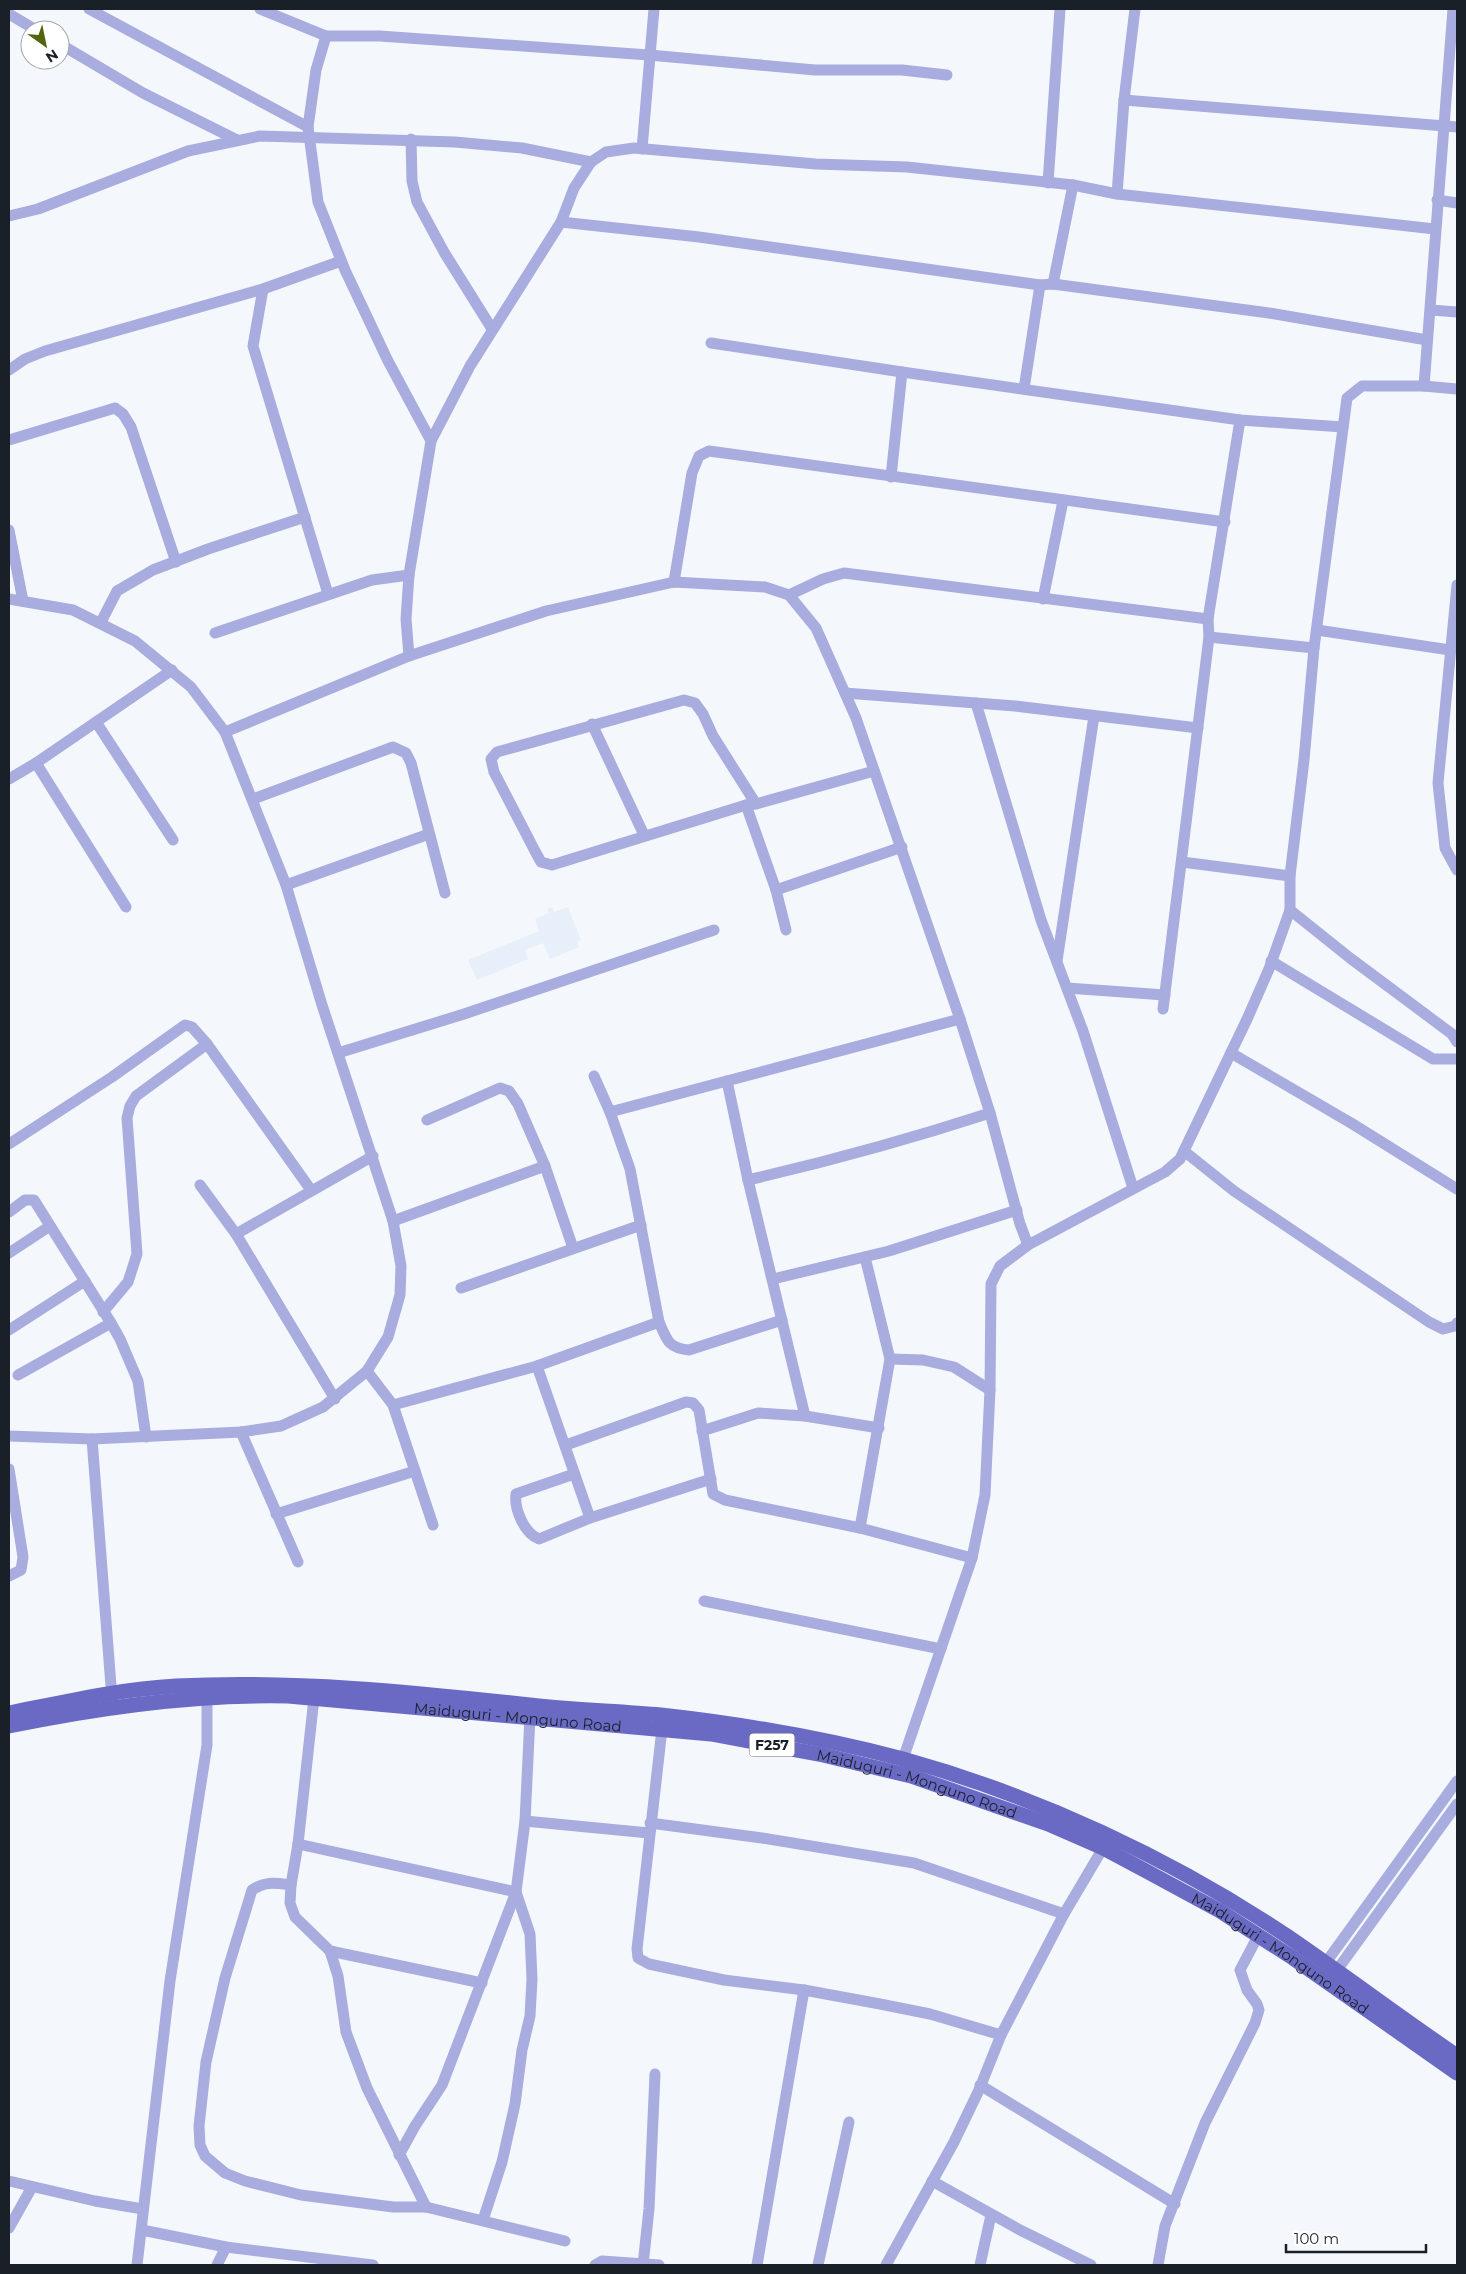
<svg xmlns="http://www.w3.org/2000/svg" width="1466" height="2274" viewBox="0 0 1466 2274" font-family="Montserrat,sans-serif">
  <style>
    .built { fill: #e6effa }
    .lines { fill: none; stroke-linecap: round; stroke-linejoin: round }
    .minor { stroke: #a8acdf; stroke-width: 11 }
    .major { stroke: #6a6ac5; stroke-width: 15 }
    .labels { text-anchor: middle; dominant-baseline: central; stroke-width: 5; stroke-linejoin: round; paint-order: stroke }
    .shield { fill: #fff; stroke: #5f6368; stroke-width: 1 }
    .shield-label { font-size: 14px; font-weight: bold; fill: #1a2028 }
    .street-label { font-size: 15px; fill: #1a2028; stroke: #fff }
  </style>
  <rect width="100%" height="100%" fill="#f4f8fc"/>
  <polygon class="built" points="552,907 554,912 568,907 581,940 577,942 579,947 550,959 543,943 525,950 528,959 477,980 468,960 539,931 535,919 549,913 547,909"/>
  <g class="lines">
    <g class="minor">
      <polyline points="89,9 308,127"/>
      <polyline points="260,9 326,36 380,36 649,55 815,70 902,70 947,75"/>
      <polyline points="9,14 36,30"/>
      <polyline points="326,36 316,70 308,127 318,202 345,270 388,361 431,441"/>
      <polyline points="60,44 143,93 237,140"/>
      <polyline points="1124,100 1457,127"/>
      <polyline points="411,139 412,181 417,202 444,252 492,329"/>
      <polyline points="642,149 654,9"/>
      <polyline points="1048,183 1060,9"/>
      <polyline points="1117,194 1124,100 1135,9"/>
      <polyline points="1437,200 1457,203"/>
      <polyline points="9,216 38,209 188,151 260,136 455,142 522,148 591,162"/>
      <polyline points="561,222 699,237 1040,285 1053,284 1269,313 1427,340"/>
      <polyline points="1053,284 1073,185"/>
      <polyline points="263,289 253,346 328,594"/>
      <polyline points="1431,310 1457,312"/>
      <polyline points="711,343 902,372 1240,420 1343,427"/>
      <polyline points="9,370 25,359 45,351 263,289 341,261"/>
      <polyline points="1424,386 1453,9"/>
      <polyline points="1024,389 1040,285"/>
      <polyline points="9,440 115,408 123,414 131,427 176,562"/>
      <polyline points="891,477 902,372"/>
      <polyline points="9,530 23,601"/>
      <polyline points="674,582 692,473 699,456 709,451 1225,522"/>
      <polyline points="1457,585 1438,783 1445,848 1457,870"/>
      <polyline points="789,595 823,579 844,573 1208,619"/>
      <polyline points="9,599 73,610 135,641 191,687 225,732 286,885 322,1005 393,1221 401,1266 400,1295 388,1337 367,1371 323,1407 281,1426 241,1432 92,1439 9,1436"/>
      <polyline points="1043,599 1063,501"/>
      <polyline points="101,622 117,591 153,570 208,549 305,517"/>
      <polyline points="1317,630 1450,650"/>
      <polyline points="215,633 372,580 409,575"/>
      <polyline points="1209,637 1314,648"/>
      <polyline points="409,656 406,619 409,575 431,441 470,366 561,222 574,188 591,162 606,152 634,148 816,164 907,167 1073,185 1117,194 1435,229"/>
      <polyline points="845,693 1015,706 1198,728"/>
      <polyline points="976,703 1041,920 1083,1031 1133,1188"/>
      <polyline points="96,722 173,840"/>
      <polyline points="592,724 644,835"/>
      <polyline points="225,732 409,656 546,611 674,582 765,587 789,595 816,628 856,718 960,1019 990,1113 1020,1224 1028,1245"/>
      <polyline points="36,763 126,907"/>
      <polyline points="9,779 36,763 172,670"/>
      <polyline points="253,799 393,747 406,753 411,763 445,893"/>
      <polyline points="756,804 713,736 703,714 695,703 684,700 497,752 491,759 494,772 536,853 541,862 552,865 746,805 756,804 874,771"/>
      <polyline points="746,805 776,890 786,930"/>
      <polyline points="1182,862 1290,876"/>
      <polyline points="286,885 429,834"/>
      <polyline points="776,890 902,847"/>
      <polyline points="1290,910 1350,958 1452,1034 1457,1042"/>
      <polyline points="1057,961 1094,716"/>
      <polyline points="1271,961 1433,1059 1457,1059"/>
      <polyline points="1067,988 1165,995"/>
      <polyline points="1163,1009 1209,637 1208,619 1240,420"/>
      <polyline points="338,1053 464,1014 714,930"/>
      <polyline points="1231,1053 1351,1123 1457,1189"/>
      <path d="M 594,1076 L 610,1112 L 630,1169 L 659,1322 C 667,1340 668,1348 689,1350 L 782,1320"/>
      <polyline points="727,1081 748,1180 805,1416"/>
      <polyline points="610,1112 960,1019"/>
      <polyline points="427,1120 500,1088 509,1091 518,1104 545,1166 573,1248"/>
      <polyline points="9,1144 112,1077 185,1025 192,1027 207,1044 311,1190"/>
      <polyline points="1184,1151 1234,1191 1429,1322 1443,1329 1455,1326 1457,1323"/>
      <path d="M 748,1180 C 830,1161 910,1139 990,1113"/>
      <polyline points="200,1185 236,1234 335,1399"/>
      <polyline points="9,1212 25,1200 34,1200 111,1323 120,1339 138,1381 146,1437"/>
      <polyline points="393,1221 545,1166"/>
      <polyline points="236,1234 373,1156"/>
      <polyline points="9,1253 50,1226"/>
      <polyline points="773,1279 889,1251 1017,1210"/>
      <polyline points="461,1288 641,1225"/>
      <polyline points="103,1312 128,1282 137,1254 127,1118 130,1106 136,1096 207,1044"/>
      <polyline points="9,1330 85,1281"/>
      <polyline points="890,1359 923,1360 954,1367 990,1390"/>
      <polyline points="537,1366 590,1518"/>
      <polyline points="367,1371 393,1405 433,1525"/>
      <polyline points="18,1375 111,1323"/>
      <polyline points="393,1405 537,1366 659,1322"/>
      <polyline points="702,1431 758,1413 805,1416 879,1428"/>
      <polyline points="241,1432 298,1562"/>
      <polyline points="92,1439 112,1699"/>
      <polyline points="566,1445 686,1402 693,1403 699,1410 713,1494 725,1500 860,1528 972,1558"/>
      <polyline points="9,1469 23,1557 21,1570 9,1576"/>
      <path d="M 574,1474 L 516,1494 C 514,1509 524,1533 539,1539 L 590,1518 L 711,1479"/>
      <polyline points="276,1514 415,1471"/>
      <polyline points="860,1528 890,1359 865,1257"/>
      <polyline points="704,1601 941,1649"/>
      <polyline points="314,1698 298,1844 291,1885 290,1903 295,1917 330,1951 482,1983"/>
      <polyline points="662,1729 637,1949 638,1958 649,1964 724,1980 804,1990 880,2004 930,2014 1001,2035"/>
      <polyline points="903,1759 972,1558 985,1495 990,1390 991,1284 1000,1266 1028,1245 1165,1172 1180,1159 1248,1017 1269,969 1290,910 1290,876 1304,760 1314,648 1347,398 1362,386 1424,386 1457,389"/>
      <polyline points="525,1821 649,1833"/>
      <polyline points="650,1823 762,1838 914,1863 1064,1914"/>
      <polyline points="298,1844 516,1892"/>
      <path d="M 291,1885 C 275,1883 265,1881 252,1890 L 225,1978 L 206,2062 L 199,2126 L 200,2145 L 205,2156 L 225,2173 L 245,2181 L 301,2195 L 393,2207 L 426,2207 L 565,2241"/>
      <polyline points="330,1951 338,1976 346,2032 367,2088 426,2207"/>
      <polyline points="1322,1968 1457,1781"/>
      <polyline points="1332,1977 1457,1804"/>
      <polyline points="980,2085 1175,2204"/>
      <polyline points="399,2155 415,2126 442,2085 516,1892 525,1821 530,1716"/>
      <polyline points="9,2181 95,2201 143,2209"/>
      <polyline points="932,2181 1020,2230 1091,2265"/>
      <polyline points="483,2220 502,2162 515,2104 522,2050 530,2016 532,1979 530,1934 516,1892"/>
      <polyline points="9,2228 32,2187"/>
      <polyline points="142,2230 226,2247 373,2265"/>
      <polyline points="137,2265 170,1981 207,1745 207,1697"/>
      <polyline points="217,2265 226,2247"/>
      <polyline points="595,2265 602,2261 659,2265"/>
      <polyline points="643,2265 649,2209 655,2074"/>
      <polyline points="757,2265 804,1990"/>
      <polyline points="818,2265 849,2122"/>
      <polyline points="886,2265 954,2142 979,2090 1001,2035 1064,1914 1103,1848"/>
      <polyline points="980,2265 991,2215"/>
      <polyline points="1158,2265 1165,2226 1205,2123 1255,2023 1259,2010 1257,2004 1247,1990 1240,1970 1258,1936"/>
    </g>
    <g class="major">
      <path d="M 9,1713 C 64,1702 120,1689 176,1686 C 295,1680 412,1692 530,1705 C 573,1710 617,1711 661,1715 C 742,1724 824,1738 903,1759 C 1037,1796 1172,1859 1287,1936 C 1344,1975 1400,2017 1457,2056"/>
      <path id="s1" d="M 9,1726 C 101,1707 194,1694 288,1696 L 711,1734 L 823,1755 L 911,1776 L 1048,1824 L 1103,1848 L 1148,1872 L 1220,1911 L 1293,1958 L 1457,2073"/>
    </g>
  </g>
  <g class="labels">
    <rect class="shield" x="749.5" y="1733.5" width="45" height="23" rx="4"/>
    <g class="shield-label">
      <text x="772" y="1745">F257</text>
    </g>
    <g class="street-label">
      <text stroke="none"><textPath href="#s1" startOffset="512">Maiduguri - Monguno Road</textPath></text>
      <text stroke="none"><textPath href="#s1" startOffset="918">Maiduguri - Monguno Road</textPath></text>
      <text stroke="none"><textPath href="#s1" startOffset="1322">Maiduguri - Monguno Road</textPath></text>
    </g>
  </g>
  <rect width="1466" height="2274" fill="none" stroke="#1a2028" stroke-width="20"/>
  <g transform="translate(45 45) rotate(147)"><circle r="24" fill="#ffffff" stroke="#a3a6a9"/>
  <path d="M0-4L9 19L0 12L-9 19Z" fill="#52640d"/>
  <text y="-8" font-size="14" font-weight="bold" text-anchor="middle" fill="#1a2028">N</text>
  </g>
  <path d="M1286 2244v8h140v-8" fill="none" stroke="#1a2028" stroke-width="2.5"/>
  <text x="1294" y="2244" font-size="15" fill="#1a2028" stroke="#ffffff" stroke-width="4" paint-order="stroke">100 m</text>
</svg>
